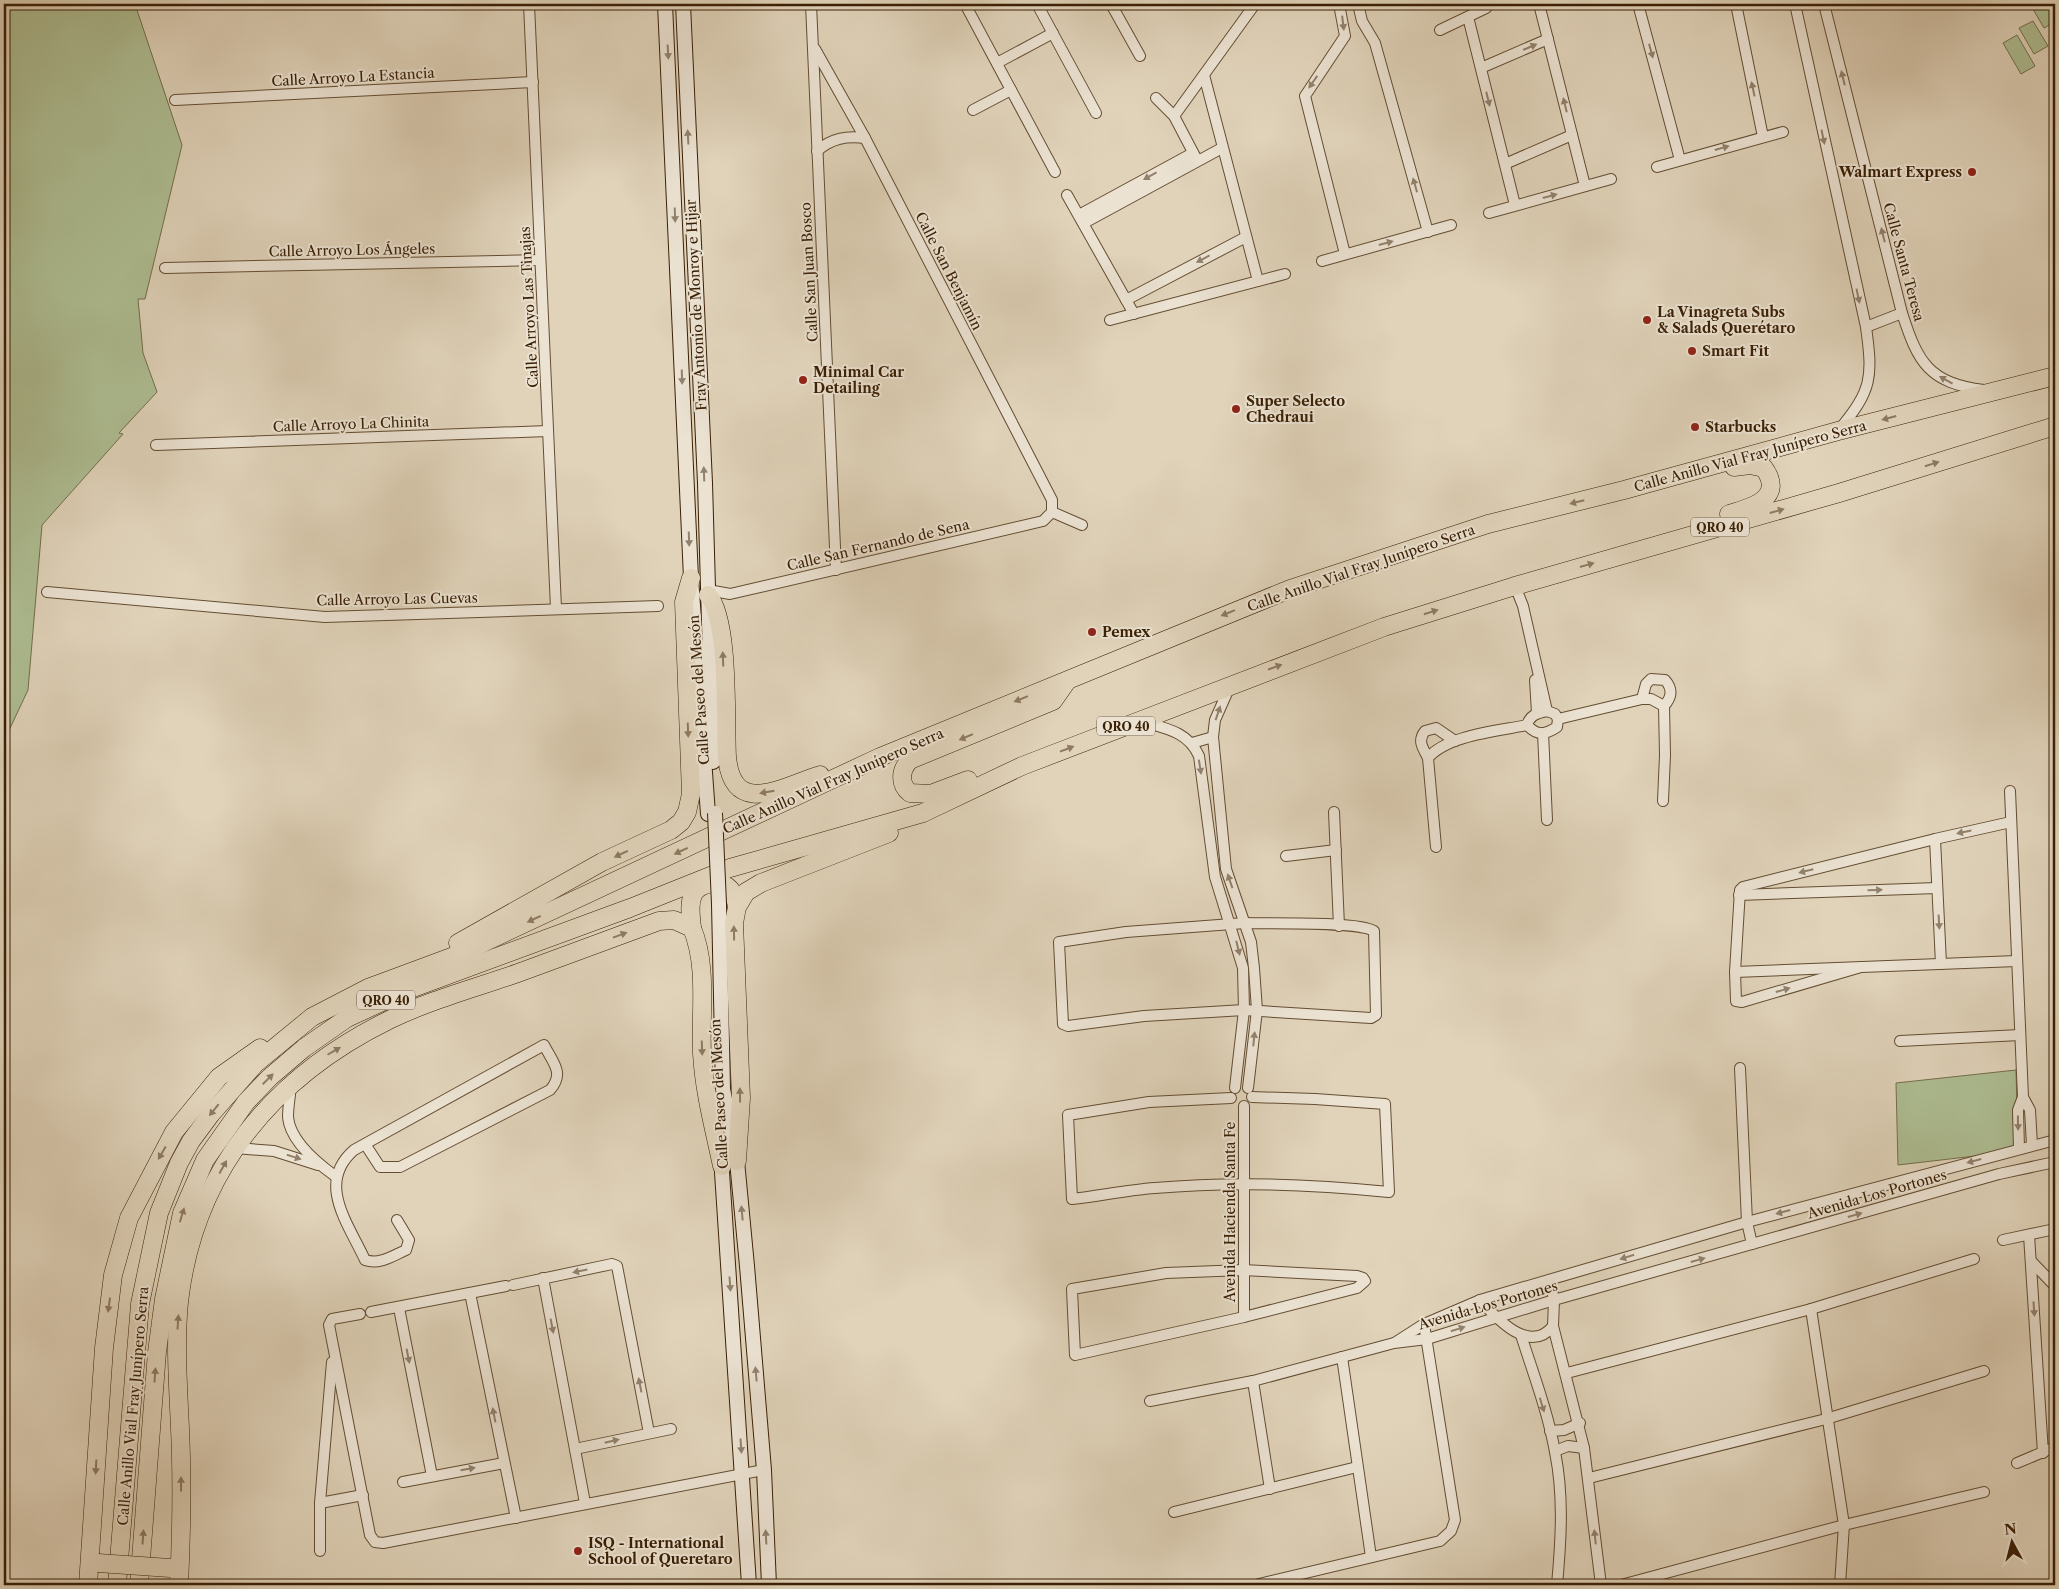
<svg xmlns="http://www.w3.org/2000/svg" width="2059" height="1589" viewBox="0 0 2059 1589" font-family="'Libre Caslon Text',serif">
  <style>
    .green { fill: #aebe93; stroke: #746f4c }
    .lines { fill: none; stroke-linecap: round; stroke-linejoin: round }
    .street-casing { stroke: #644d32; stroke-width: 12 }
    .secondary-casing { stroke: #3a2005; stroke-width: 16 }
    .highway-casing { stroke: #3a2005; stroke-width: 19 }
    .street { stroke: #ebe2d2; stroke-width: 10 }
    .secondary { stroke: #ebe2d2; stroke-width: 14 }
    .highway { stroke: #e0d3ba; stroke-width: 18 }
    .secondary-bridge-casing { stroke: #3a2005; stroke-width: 16; stroke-linecap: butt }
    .highway-bridge-casing { stroke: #3a2005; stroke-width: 19; stroke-linecap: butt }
    .secondary-bridge { stroke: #ebe2d2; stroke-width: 14 }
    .highway-bridge { stroke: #e0d3ba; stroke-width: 18 }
    .oneway { fill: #92816c }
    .oneway2 { fill: #8d7a60 }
    .poi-dot { fill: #8f2418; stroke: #ebe2d2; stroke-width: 2 }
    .labels { text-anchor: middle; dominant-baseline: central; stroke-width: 4; stroke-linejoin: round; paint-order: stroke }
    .shield { fill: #ebe2d2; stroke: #6f5a42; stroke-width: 1 }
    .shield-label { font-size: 12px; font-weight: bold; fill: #3a2005 }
    .street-label { font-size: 14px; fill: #3a2005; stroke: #ebe2d2 }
    .poi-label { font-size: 14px; font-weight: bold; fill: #3a2005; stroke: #ebe2d2; text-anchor: start }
  </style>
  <rect width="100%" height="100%" fill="#e0d3ba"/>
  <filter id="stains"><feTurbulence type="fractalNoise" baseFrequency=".004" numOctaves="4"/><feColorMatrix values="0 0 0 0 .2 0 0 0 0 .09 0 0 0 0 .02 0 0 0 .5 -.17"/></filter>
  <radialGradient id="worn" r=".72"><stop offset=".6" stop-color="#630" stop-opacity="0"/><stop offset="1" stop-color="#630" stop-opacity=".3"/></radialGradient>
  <g class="green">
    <polygon points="4,4 135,4 182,145 145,299 138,299 143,353 157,392 119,433 123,434 42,525 28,690 4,741"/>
    <polygon points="2030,4 2048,4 2055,15 2055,22 2044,28"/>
    <polygon points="2033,21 2048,46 2034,54 2019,28"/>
    <polygon points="2017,35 2035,66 2021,74 2003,43"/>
    <polygon points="2016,1070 2018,1151 1898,1165 1896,1083"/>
  </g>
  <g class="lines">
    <defs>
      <g id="street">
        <polyline points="529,4 556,608"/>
        <polyline points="811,4 836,570"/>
        <polyline points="965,4 1055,172"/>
        <polyline points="1037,4 1096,113"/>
        <polyline points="1111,4 1140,56"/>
        <polyline points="1339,4 1345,36 1305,96 1345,254"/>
        <polyline points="1358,4 1362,21 1375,43 1428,232"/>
        <polyline points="1539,4 1585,186"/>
        <polyline points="1638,4 1680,160"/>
        <polyline points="1736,4 1763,137"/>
        <path d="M 1795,4 L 1866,327 C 1873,378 1872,390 1839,430"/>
        <path d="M 1824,4 L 1902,313 C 1918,363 1929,383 1984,390"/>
        <polyline points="1468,17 1515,205"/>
        <polyline points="1440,30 1486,8 1490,4"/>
        <polyline points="815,49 865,138 1052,500 1052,512"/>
        <polyline points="997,63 1053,33"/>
        <polyline points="1481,68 1548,39"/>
        <polyline points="1204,75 1258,281"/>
        <polyline points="1156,98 1174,116 1196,158"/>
        <polyline points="175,100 533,82"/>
        <polyline points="973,110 1011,90"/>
        <polyline points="1174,116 1255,4"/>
        <path d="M 817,151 C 832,138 846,136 865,138"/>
        <polyline points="1505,164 1572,135"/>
        <polyline points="1657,167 1783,132"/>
        <polyline points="1067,195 1134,314"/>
        <polyline points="1489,213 1611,179"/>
        <polyline points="1079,215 1193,153"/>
        <polyline points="1084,223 1222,148"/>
        <polyline points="1322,261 1451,225"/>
        <polyline points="165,268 540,260"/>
        <polyline points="1126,300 1246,237"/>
        <polyline points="1110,320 1285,274"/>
        <polyline points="1866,327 1902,313"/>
        <polyline points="156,445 548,431"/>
        <polyline points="1052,512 1082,525"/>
        <polyline points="1515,586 1523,606 1547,711"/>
        <polyline points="708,590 730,594 1043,521 1052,512"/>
        <polyline points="47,592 325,617 658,606"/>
        <polyline points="1535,680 1537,713"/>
        <polyline points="1230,686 1215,720 1213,737 1226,869 1251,942 1254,968 1257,1010 1248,1088"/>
        <path d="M 1642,699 L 1646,684 L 1651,679 L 1665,680 C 1673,689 1672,697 1664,706"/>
        <path d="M 1547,711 L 1555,714 L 1558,719 L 1557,727 C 1545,735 1537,736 1527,725 C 1530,715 1537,713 1547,711 Z"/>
        <polyline points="1558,719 1642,699 1651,699 1664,706 1665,755 1663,801"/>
        <path d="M 1140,721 C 1164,728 1188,731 1199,756 L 1215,877 L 1243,968 L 1244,1010 L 1235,1088"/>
        <polyline points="1543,733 1547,820"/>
        <polyline points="1192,743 1213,737"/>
        <path d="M 1428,758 C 1447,735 1499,731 1527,725"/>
        <polyline points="2010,791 2023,1097 2018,1110 2019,1149"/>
        <polyline points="1334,812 1339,926"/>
        <polyline points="1935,839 1941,964"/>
        <path d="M 1436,847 L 1428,758 C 1423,748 1417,741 1425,731 L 1436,728 L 1455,741"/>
        <polyline points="1286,856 1336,850"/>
        <polyline points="1739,895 1937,888"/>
        <path d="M 1245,923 C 1269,924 1357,921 1374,931 L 1376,1015 L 1371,1018 L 1244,1010 L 1144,1016 L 1068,1026 L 1063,1024 L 1059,942 L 1126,932 Z"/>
        <polyline points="1861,967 1742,1002 1736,1001 1735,972 1740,890 1743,887 1935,839 2011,822"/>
        <polyline points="1735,972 2017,961"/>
        <polyline points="1900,1041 2020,1035"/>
        <polyline points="1740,1068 1747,1222 1752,1244"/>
        <path d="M 291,1086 C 290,1096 288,1107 288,1117 C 290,1141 317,1163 335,1176"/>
        <polyline points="2023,1097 2030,1110 2032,1145"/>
        <path d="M 1231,1098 L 1149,1102 L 1068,1115 L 1072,1199 C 1099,1196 1127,1190 1155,1188 C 1233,1181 1311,1184 1389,1192 L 1385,1104 L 1315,1099 L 1252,1097"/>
        <polyline points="1244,1106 1244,1317"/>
        <path d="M 365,1144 L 380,1167 L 400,1167 L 550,1090 C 565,1073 553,1063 544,1045 L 354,1150 C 316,1183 348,1223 365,1260 C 380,1265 392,1256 406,1250 L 409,1240 L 397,1220"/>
        <polyline points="235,1148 274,1151 318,1165"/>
        <polyline points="2029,1235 2043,1453"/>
        <polyline points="2003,1240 2055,1229"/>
        <polyline points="2031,1261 2055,1286"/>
        <polygon points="1243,1270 1357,1276 1363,1278 1365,1281 1357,1288 1244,1317 1075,1355 1072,1289 1166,1273"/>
        <polyline points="543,1278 585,1503"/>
        <polyline points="1550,1280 1554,1300 1553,1326 1584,1448 1601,1585"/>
        <polyline points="513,1285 612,1264 617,1266 649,1433"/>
        <polyline points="470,1293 516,1518"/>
        <path d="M 1480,1300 C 1497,1319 1530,1355 1553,1326"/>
        <polyline points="399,1308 432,1476"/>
        <polyline points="1811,1309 1844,1525 1840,1585"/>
        <polyline points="371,1312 506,1286"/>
        <polyline points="360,1314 332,1319 329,1325 370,1535 375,1542 383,1543 764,1470"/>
        <path d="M 1521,1335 C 1533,1373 1548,1412 1555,1452 C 1564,1496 1561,1541 1557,1585"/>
        <polyline points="1396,1342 1424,1324 1480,1300 1747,1222 2055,1140"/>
        <polyline points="1342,1357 1371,1557"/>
        <polyline points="1567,1373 1811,1309 1974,1259"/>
        <polyline points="1253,1381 1270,1489"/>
        <polyline points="1150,1401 1253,1381 1394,1343 1427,1339 1554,1300 1999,1174 2055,1162"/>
        <polyline points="1550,1431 1564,1430 1580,1423"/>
        <polyline points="575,1449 671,1429"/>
        <polyline points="1555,1451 1568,1446 1584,1448"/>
        <polyline points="2017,1463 2055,1447"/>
        <polyline points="1589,1478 1826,1419 1984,1371"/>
        <polyline points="403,1482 504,1463"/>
        <polyline points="320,1503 363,1495"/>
        <polyline points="1174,1512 1357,1467"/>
        <polyline points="320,1551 320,1503 332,1362"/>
        <polyline points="2055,1562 2055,1571"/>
        <polyline points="1255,1585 1440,1541 1451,1531 1455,1520 1424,1324"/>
        <polyline points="1621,1585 1844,1525 1984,1492"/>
      </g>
      <g id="secondary">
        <polyline points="665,4 691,578 708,814"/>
        <polyline points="683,4 705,483 713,762"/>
        <polyline points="719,904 723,1089 737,1161 747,1266 764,1470 769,1585"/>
        <polyline points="721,1157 749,1585"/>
      </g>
      <g id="highway">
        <path d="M 1729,514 C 1753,507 1785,498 1764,468 L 1750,465 L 1734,467"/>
        <path d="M 708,595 C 730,621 725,720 727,757 C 733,819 784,786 820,775"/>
        <path d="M 968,780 L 931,794 L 910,793 C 899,784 900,770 910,760 L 1053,701 L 1067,681"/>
        <path d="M 692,928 C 691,917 688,903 694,893 C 701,882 721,880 730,889 C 734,893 736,901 737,907"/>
        <polyline points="458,943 602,862 671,830 681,822 687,812 691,794 684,602 691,578"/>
        <polyline points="737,1161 741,1098 734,923 737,907 746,892 761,883 889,833"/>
        <polyline points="88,1585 104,1348 113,1275 129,1218 174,1132 219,1077 260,1048"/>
        <polyline points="117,1585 140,1304 159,1213 179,1163 191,1141 211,1114 256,1063 312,1017 368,988 457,955 880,757 1290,589 1488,524 1624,490 1838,431 2055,376"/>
        <polyline points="139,1585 157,1352 164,1299 182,1213 205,1160 246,1102 270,1077 304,1048 347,1018 410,989 630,908 730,868 923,813 1022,766 1384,627 1515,586 1839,493 2055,426"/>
        <path d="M 179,1585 C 181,1543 182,1500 181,1458 C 180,1406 174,1354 179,1302 C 194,1171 273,1077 389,1020 C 430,1000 475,988 518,973 C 565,956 612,938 659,921 L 674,920 L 692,928 C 708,967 700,1012 702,1053 C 704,1091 714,1128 722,1166"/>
      </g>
    </defs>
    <use href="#street" class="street-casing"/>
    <use href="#secondary" class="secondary-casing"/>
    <use href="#highway" class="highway-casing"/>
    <use href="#street" class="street"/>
    <use href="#secondary" class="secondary"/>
    <use href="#highway" class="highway"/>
    <defs>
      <polyline id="secondary-bridge" points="715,813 719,904"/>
      <polyline id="highway-bridge" points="98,1563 170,1568"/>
    </defs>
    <use href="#secondary-bridge" class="secondary-bridge-casing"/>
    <use href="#highway-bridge" class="highway-bridge-casing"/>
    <use href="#secondary-bridge" class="secondary-bridge"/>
    <use href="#highway-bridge" class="highway-bridge"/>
  </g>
  <defs><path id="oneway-solid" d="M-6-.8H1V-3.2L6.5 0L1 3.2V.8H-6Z" transform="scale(1.25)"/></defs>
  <g class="oneway">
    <use href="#oneway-solid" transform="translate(1343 23) rotate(83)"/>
    <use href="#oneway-solid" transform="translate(1530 47) rotate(-23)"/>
    <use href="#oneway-solid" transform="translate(1651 51) rotate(75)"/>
    <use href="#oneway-solid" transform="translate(668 52) rotate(87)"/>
    <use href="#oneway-solid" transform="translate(1843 78) rotate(-104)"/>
    <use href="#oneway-solid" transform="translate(1313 82) rotate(125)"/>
    <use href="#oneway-solid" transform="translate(1753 89) rotate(-102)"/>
    <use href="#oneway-solid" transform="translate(1488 99) rotate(76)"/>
    <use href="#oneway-solid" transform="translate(1565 105) rotate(-104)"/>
    <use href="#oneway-solid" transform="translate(688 137) rotate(-93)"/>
    <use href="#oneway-solid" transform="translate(1823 137) rotate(78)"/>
    <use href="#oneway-solid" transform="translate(1722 148) rotate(-16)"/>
    <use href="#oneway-solid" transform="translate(1150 176) rotate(151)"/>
    <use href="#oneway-solid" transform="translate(1415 185) rotate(-106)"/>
    <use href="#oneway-solid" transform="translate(1550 196) rotate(-15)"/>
    <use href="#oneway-solid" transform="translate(675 215) rotate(88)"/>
    <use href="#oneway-solid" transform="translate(1883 235) rotate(-104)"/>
    <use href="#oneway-solid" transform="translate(1386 243) rotate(-15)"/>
    <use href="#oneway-solid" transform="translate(1203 259) rotate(152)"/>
    <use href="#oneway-solid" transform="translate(1858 296) rotate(78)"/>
    <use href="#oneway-solid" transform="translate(682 377) rotate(88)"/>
    <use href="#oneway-solid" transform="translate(1946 380) rotate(-151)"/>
    <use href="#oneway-solid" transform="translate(704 474) rotate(-92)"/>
    <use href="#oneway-solid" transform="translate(689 539) rotate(88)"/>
    <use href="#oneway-solid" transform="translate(1218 713) rotate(-71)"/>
    <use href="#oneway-solid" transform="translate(1200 767) rotate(81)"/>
    <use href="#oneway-solid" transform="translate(1964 832) rotate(168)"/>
    <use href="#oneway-solid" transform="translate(1806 871) rotate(166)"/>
    <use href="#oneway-solid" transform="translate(1230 881) rotate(-109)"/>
    <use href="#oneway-solid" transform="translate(1875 890) rotate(-2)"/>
    <use href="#oneway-solid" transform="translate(1939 922) rotate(87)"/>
    <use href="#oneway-solid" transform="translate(1238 948) rotate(76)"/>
    <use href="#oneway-solid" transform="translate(1783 990) rotate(-16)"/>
    <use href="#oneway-solid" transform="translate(1254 1039) rotate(-84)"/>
    <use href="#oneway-solid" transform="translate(2018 1123) rotate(89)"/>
    <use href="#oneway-solid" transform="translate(294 1157) rotate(17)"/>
    <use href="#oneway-solid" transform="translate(1974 1161) rotate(165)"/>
    <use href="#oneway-solid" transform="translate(1783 1212) rotate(165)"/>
    <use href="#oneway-solid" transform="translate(742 1213) rotate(-95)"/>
    <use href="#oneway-solid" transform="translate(1855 1215) rotate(-16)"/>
    <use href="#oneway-solid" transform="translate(1627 1257) rotate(163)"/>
    <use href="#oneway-solid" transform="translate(1698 1260) rotate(-16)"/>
    <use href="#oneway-solid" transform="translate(580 1271) rotate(168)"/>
    <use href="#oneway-solid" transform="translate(730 1284) rotate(86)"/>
    <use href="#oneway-solid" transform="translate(2034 1309) rotate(86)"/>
    <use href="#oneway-solid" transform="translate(552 1326) rotate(79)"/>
    <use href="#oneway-solid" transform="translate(1458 1329) rotate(-17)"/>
    <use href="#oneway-solid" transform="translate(408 1356) rotate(79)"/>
    <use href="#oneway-solid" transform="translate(756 1374) rotate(-95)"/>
    <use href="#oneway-solid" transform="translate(640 1385) rotate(-101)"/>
    <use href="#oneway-solid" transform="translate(1542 1405) rotate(73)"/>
    <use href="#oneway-solid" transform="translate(494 1415) rotate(-101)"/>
    <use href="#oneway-solid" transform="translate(612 1441) rotate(-13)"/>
    <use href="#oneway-solid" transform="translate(741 1446) rotate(86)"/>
    <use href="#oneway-solid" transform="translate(468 1469) rotate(-10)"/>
    <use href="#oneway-solid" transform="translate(766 1537) rotate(-93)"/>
    <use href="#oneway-solid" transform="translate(1595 1537) rotate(-96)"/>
  </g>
  <g class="oneway2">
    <use href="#oneway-solid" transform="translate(1889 418) rotate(165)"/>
    <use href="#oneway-solid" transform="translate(1932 464) rotate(-18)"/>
    <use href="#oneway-solid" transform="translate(1577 502) rotate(166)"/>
    <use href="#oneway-solid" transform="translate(1777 511) rotate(-16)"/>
    <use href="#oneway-solid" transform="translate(1587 565) rotate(-16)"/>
    <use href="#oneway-solid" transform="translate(1431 612) rotate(-18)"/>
    <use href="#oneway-solid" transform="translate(1228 613) rotate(158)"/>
    <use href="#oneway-solid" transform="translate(723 659) rotate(-92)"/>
    <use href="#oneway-solid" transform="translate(1275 667) rotate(-20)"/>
    <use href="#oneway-solid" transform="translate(1021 699) rotate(158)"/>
    <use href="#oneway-solid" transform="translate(688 730) rotate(88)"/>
    <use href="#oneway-solid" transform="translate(966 737) rotate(157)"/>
    <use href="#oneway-solid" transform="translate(1067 749) rotate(-21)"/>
    <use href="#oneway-solid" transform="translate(767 792) rotate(170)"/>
    <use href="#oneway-solid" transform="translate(681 851) rotate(155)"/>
    <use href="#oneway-solid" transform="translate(621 854) rotate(155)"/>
    <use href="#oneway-solid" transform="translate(534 919) rotate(155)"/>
    <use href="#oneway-solid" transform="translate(734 933) rotate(-91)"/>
    <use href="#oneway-solid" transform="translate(620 935) rotate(-20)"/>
    <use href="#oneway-solid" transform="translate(702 1048) rotate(88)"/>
    <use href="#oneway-solid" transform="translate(334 1051) rotate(-30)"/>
    <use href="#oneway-solid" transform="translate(268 1079) rotate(-45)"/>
    <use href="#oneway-solid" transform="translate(740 1095) rotate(-91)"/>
    <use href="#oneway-solid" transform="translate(214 1110) rotate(129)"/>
    <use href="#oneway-solid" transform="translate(162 1153) rotate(120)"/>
    <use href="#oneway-solid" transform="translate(223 1167) rotate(-61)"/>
    <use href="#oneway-solid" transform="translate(182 1215) rotate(-73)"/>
    <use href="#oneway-solid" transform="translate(109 1305) rotate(98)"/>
    <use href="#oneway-solid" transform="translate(178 1322) rotate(-86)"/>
    <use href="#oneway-solid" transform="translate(155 1375) rotate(-86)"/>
    <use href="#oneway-solid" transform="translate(96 1467) rotate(93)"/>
    <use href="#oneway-solid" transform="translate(181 1484) rotate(-90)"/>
    <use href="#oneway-solid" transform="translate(143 1537) rotate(-86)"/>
  </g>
  <g class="poi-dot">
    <circle cx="1972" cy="172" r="5"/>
    <circle cx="1647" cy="320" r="5"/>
    <circle cx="1692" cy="351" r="5"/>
    <circle cx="803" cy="380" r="5"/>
    <circle cx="1236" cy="409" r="5"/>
    <circle cx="1695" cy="427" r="5"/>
    <circle cx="1092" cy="632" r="5"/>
    <circle cx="578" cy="1551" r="5"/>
  </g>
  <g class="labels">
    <g class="shield">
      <rect x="1691" y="517.5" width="58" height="19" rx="4"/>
      <rect x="1097" y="716.5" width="58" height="19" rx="4"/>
      <rect x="357" y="990.5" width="58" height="19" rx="4"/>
    </g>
    <g class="shield-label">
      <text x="1720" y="527">QRO 40</text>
      <text x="1126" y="726">QRO 40</text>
      <text x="386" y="1000">QRO 40</text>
    </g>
    <g class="street-label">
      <text transform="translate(353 77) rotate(-3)">Calle Arroyo La Estancia</text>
      <text transform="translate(352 250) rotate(-1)">Calle Arroyo Los Ángeles</text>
      <text transform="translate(1904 262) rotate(75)">Calle Santa Teresa</text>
      <text transform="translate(949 271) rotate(63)">Calle San Benjamín</text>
      <text transform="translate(809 272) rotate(-93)">Calle San Juan Bosco</text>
      <text transform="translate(696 305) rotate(-93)">Fray Antonio de Monroy e Hijar</text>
      <text transform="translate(529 307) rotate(-93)">Calle Arroyo Las Tinajas</text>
      <text transform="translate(351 424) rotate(-2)">Calle Arroyo La Chinita</text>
      <text transform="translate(1750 456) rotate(-15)">Calle Anillo Vial Fray Junípero Serra</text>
      <text transform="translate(878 545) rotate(-13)">Calle San Fernando de Sena</text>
      <text transform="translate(1361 568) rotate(-19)">Calle Anillo Vial Fray Junípero Serra</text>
      <text transform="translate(397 599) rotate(-1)">Calle Arroyo Las Cuevas</text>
      <text transform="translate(699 690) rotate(-94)">Calle Paseo del Mesón</text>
      <text transform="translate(833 781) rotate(-24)">Calle Anillo Vial Fray Junípero Serra</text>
      <text transform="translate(719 1094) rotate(-93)">Calle Paseo del Mesón</text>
      <text transform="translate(1877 1194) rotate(-16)">Avenida Los Portones</text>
      <text transform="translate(1230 1212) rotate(-90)">Avenida Hacienda Santa Fe</text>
      <text transform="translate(1488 1305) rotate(-16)">Avenida Los Portones</text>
      <text transform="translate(133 1406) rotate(-85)">Calle Anillo Vial Fray Junípero Serra</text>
    </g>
    <g class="poi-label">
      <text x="1962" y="172" text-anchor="end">Walmart Express</text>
      <text x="1657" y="312">La Vinagreta Subs<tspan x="1657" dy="16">&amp; Salads Querétaro</tspan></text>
      <text x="1702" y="351">Smart Fit</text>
      <text x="813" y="372">Minimal Car<tspan x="813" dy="16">Detailing</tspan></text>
      <text x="1246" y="401">Super Selecto<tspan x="1246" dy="16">Chedraui</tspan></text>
      <text x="1705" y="427">Starbucks</text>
      <text x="1102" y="632">Pemex</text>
      <text x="588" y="1543">ISQ - International<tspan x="588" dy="16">School of Queretaro</tspan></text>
    </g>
  </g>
  <rect width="2059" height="1589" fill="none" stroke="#e0d3ba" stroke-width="20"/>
  <rect x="5" y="5" width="2049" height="1579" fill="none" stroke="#3a2005" stroke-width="2.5"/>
  <rect x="10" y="10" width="2039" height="1569" fill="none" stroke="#3a2005"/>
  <g transform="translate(2012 1542) rotate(353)" stroke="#ebe2d2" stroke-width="4" paint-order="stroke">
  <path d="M0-4L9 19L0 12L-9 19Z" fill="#3a2005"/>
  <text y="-8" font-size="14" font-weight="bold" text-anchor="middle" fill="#3a2005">N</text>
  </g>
  <rect width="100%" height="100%" filter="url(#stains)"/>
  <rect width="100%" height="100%" fill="url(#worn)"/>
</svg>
